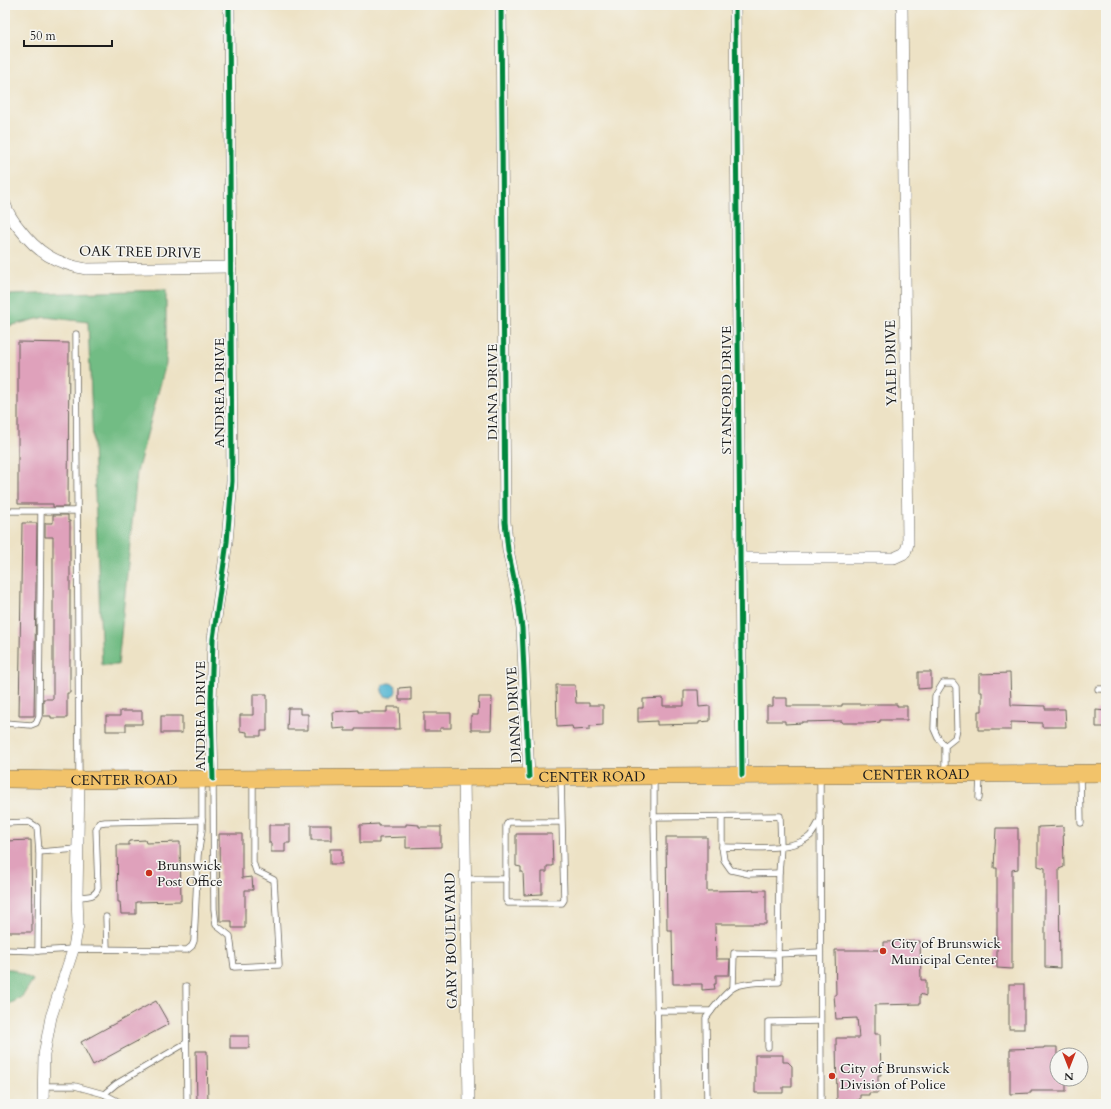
<svg xmlns="http://www.w3.org/2000/svg" width="1111" height="1109" viewBox="0 0 1111 1109" font-family="Cardo,serif">
  <style>
    .forest { fill: #72bc84; stroke: #476c50 }
    .water { fill: #53b6d2; stroke: #386977 }
    .building { fill: #dfa1bb }
    .lines { fill: none; stroke-linecap: round; stroke-linejoin: round }
    .service-casing { stroke: #656157; stroke-width: 7 }
    .minor-casing { stroke: #656157; stroke-width: 12 }
    .primary-casing { stroke: #656157; stroke-width: 18 }
    .service { stroke: #fff; stroke-width: 5.5 }
    .minor { stroke: #fff; stroke-width: 11 }
    .primary { stroke: #f2c36a; stroke-width: 17 }
    .cycleway-casing { stroke: #f6f6f2; stroke-width: 8 }
    .cycleway { stroke: #00873e; stroke-width: 5 }
    .poi-dot { fill: #c8321e; stroke: #f6f6f2; stroke-width: 1.5 }
    .labels { text-anchor: middle; dominant-baseline: central; stroke-width: 3; stroke-linejoin: round; paint-order: stroke }
    .street-label { font-size: 14px; fill: #1c1c1c; stroke: #f6f6f2 }
    .poi-label { font-size: 14px; fill: #1c1c1c; stroke: #f6f6f2; text-anchor: start }
  </style>
  <rect width="100%" height="100%" fill="#f6f6f2"/>
  <filter id="ink" filterUnits="userSpaceOnUse"><feTurbulence type="fractalNoise" baseFrequency=".025" numOctaves="2"/><feDisplacementMap in="SourceGraphic" scale="8" xChannelSelector="R" yChannelSelector="G"/><feConvolveMatrix kernelMatrix="1 2 1 2 8 2 1 2 1" color-interpolation-filters="sRGB"/></filter>
  <filter id="wash" filterUnits="userSpaceOnUse"><feTurbulence type="fractalNoise" baseFrequency=".012" numOctaves="4" result="noise"/><feDisplacementMap in="SourceGraphic" scale="16" xChannelSelector="R" yChannelSelector="G"/><feGaussianBlur stdDeviation="0.9" result="paint"/><feColorMatrix in="noise" values="0 0 0 0 0 0 0 0 0 0 0 0 0 0 0 0 0 1.4 0 .05"/><feComposite in="paint" operator="in"/></filter>
  <g filter="url(#wash)">
    <rect width="100%" height="100%" fill="#ede2c5"/>
    <g class="forest">
      <polygon points="166,290 166,363 137,472 118,665 102,665 88,322 45,317 5,327 5,295"/>
      <polygon points="5,969 12,969 33,980 21,998 5,1006"/>
    </g>
    <circle class="water" cx="389" cy="690" r="7"/>
    <g id="blocks">
      <g class="building">
        <polygon points="18,342 69,343 68,507 53,507 53,504 18,504"/>
        <polygon points="53,515 68,515 68,521 70,521 70,693 67,693 67,718 51,718 51,716 43,716 43,699 53,699 53,537 45,537 45,523 53,523"/>
        <polygon points="22,523 37,523 34,716 19,716"/>
        <polygon points="918,672 931,672 931,688 918,689"/>
        <polygon points="1010,673 1011,705 1045,706 1045,709 1065,709 1066,727 1042,727 1042,723 1011,722 1011,730 978,730 978,711 982,711 982,692 979,692 979,674"/>
        <polygon points="556,685 575,685 576,703 589,703 589,705 603,705 603,725 590,726 590,729 573,730 572,726 557,727"/>
        <polygon points="411,687 411,700 399,700 399,688"/>
        <polygon points="684,690 698,690 699,707 710,706 710,721 699,722 699,724 657,725 657,721 638,722 638,708 643,708 643,699 663,698 663,706 684,706"/>
        <polygon points="253,694 267,694 267,731 261,731 261,736 247,736 247,732 240,731 240,715 253,715"/>
        <polygon points="479,697 492,697 491,730 471,730 471,715 478,715"/>
        <polygon points="773,698 787,698 787,706 842,706 842,704 897,704 897,706 907,706 907,720 880,720 880,722 870,723 842,723 842,721 802,722 802,723 785,724 785,721 767,721 767,706 773,706"/>
        <polygon points="387,707 399,707 400,729 355,729 355,731 345,731 345,728 333,729 332,712 358,710 358,712 387,712"/>
        <polygon points="288,708 300,708 300,714 308,714 308,730 287,730"/>
        <polygon points="1096,710 1106,711 1106,727 1096,727"/>
        <polygon points="120,711 142,711 142,724 126,724 126,731 106,731 106,716 120,716"/>
        <polygon points="424,713 451,713 451,728 440,728 440,731 424,731"/>
        <rect x="161" y="716" width="21" height="17"/>
        <polygon points="379,824 379,826 406,826 406,824 419,825 419,827 441,827 441,847 406,848 406,837 379,838 379,843 360,843 360,825"/>
        <polygon points="269,825 290,825 290,843 285,843 285,852 271,852 271,843 269,843"/>
        <rect x="311" y="825" width="20" height="15"/>
        <polygon points="1063,826 1064,867 1059,869 1060,968 1045,967 1045,868 1038,866 1038,827"/>
        <polygon points="996,828 1018,828 1018,869 1012,870 1012,969 997,968 997,868 994,868"/>
        <polygon points="219,834 242,834 242,878 252,877 253,890 245,890 245,928 232,928 232,921 220,921"/>
        <polygon points="516,834 552,834 553,866 547,866 547,872 542,872 542,894 524,895 523,872 521,872 521,867 516,866"/>
        <polygon points="666,837 707,837 707,891 766,890 766,924 715,924 716,959 730,959 729,975 716,975 716,984 714,984 715,989 702,990 702,984 673,984 672,930 667,930"/>
        <polygon points="31,840 32,932 5,932 5,841"/>
        <polygon points="145,840 146,843 180,842 181,901 136,902 136,914 121,914 120,902 118,902 117,845 129,845 129,841"/>
        <rect x="330" y="849" width="12" height="15"/>
        <polygon points="920,941 921,980 926,980 926,996 920,994 920,1004 875,1005 875,1034 880,1034 881,1075 878,1075 878,1093 869,1093 869,1095 860,1095 860,1100 857,1100 857,1104 837,1104 836,1038 859,1038 857,1018 836,1019 834,995 836,995 835,950 884,950 884,942"/>
        <rect x="1009" y="984" width="15" height="45"/>
        <polygon points="156,1001 169,1024 93,1065 81,1042"/>
        <rect x="230" y="1036" width="19" height="12"/>
        <polygon points="1044,1047 1057,1047 1057,1079 1066,1079 1066,1091 1031,1091 1031,1093 1010,1094 1010,1049 1044,1048"/>
        <polygon points="196,1051 207,1051 208,1104 197,1104"/>
        <polygon points="755,1055 783,1055 783,1062 788,1062 792,1066 792,1087 783,1087 783,1093 755,1093"/>
      </g>
    </g>
  </g>
  <g filter="url(#ink)">
    <use href="#blocks" fill-opacity="0" stroke="#656157" stroke-width="1"/>
    <g class="lines">
      <defs>
        <g id="service">
          <polyline points="76,334 79,778"/>
          <polyline points="5,511 77,511"/>
          <polyline points="1098,689 1106,689"/>
          <polyline points="5,723 31,725 36,723 39,716 41,511"/>
          <polyline points="945,773 945,746 955,738 957,729 956,687 953,683 943,683 935,696 934,729 938,738 945,746"/>
          <polyline points="1080,775 1081,823"/>
          <polyline points="654,777 654,817"/>
          <polyline points="820,777 821,1104"/>
          <polyline points="561,779 564,900 562,903 508,903 506,900 506,826 508,822 562,822"/>
          <polyline points="213,782 214,909 216,925 230,936 234,967 279,965 274,880 256,871 253,862 253,781"/>
          <polyline points="979,798 980,776"/>
          <path d="M 820,820 C 817,825 814,832 810,836 C 792,852 745,847 722,847 L 724,860 L 731,870 L 749,874 L 779,873 L 778,954 L 820,952"/>
          <polyline points="5,823 29,822 37,827 39,852 77,849"/>
          <polyline points="722,847 722,817"/>
          <polyline points="39,852 38,951 73,949 187,950 192,946 194,941 198,855 202,830 202,781"/>
          <polyline points="465,879 506,879"/>
          <path d="M 77,897 C 86,896 95,898 98,888 L 96,829 L 99,823 L 105,822 L 202,820"/>
          <polyline points="106,917 107,949"/>
          <polyline points="5,950 38,951"/>
          <polyline points="186,986 187,1104"/>
          <polyline points="657,1011 711,1011"/>
          <polyline points="768,1047 768,1022 820,1021"/>
          <polyline points="44,1086 75,1086 104,1094 123,1104"/>
          <polyline points="104,1094 116,1084 186,1043"/>
          <polyline points="659,1104 654,817 780,816 781,847 779,873"/>
          <path d="M 707,1104 L 706,1018 C 713,1009 723,994 733,988 C 742,982 768,982 779,982 L 778,954 L 734,953 L 733,987"/>
        </g>
        <g id="minor">
          <polyline points="501,5 505,522 508,550 517,593 522,628 529,777"/>
          <polyline points="735,5 742,775"/>
          <path d="M 5,204 C 8,213 13,221 19,228 C 38,253 55,263 86,269 L 231,267"/>
          <polyline points="739,558 894,558 905,553 908,544 902,5"/>
          <polyline points="464,777 469,1104"/>
          <polyline points="213,779 211,702 213,639 227,542 232,481 229,5"/>
          <polyline points="43,1104 44,1055 51,1017 74,947 78,925 77,897 79,780"/>
        </g>
        <g id="primary">
          <path id="s1" d="M 5,779 L 79,780 L 1106,773"/>
        </g>
      </defs>
      <use href="#service" class="service-casing"/>
      <use href="#minor" class="minor-casing"/>
      <use href="#primary" class="primary-casing"/>
      <use href="#service" class="service"/>
      <use href="#minor" class="minor"/>
      <use href="#primary" class="primary"/>
      <defs>
        <g id="cycleway">
          <polyline points="501,5 505,522 508,550 517,593 522,628 529,777"/>
          <polyline points="735,5 742,775"/>
          <polyline points="213,779 211,702 213,639 227,542 232,481 229,5"/>
        </g>
      </defs>
      <use href="#cycleway" class="cycleway-casing"/>
      <use href="#cycleway" class="cycleway"/>
    </g>
  </g>
  <g class="poi-dot">
    <circle cx="149" cy="873" r="4"/>
    <circle cx="883" cy="951" r="4"/>
    <circle cx="832" cy="1076" r="4"/>
  </g>
  <g class="labels">
    <g class="street-label">
      <text transform="translate(140 252) rotate(1)">OAK TREE DRIVE</text>
      <text transform="translate(891 363) rotate(-91)">YALE DRIVE</text>
      <text transform="translate(726 390) rotate(-90)">STANFORD DRIVE</text>
      <text transform="translate(492 392) rotate(-90)">DIANA DRIVE</text>
      <text transform="translate(219 393) rotate(-90)">ANDREA DRIVE</text>
      <text transform="translate(514 715) rotate(-93)">DIANA DRIVE</text>
      <text transform="translate(200 716) rotate(-90)">ANDREA DRIVE</text>
      <text stroke="none"><textPath href="#s1" startOffset="911">CENTER ROAD</textPath></text>
      <text stroke="none"><textPath href="#s1" startOffset="587">CENTER ROAD</textPath></text>
      <text stroke="none"><textPath href="#s1" startOffset="119">CENTER ROAD</textPath></text>
      <text transform="translate(451 941) rotate(-91)">GARY BOULEVARD</text>
    </g>
    <g class="poi-label">
      <text x="157" y="865">Brunswick<tspan x="157" dy="16">Post Office</tspan></text>
      <text x="891" y="943">City of Brunswick<tspan x="891" dy="16">Municipal Center</tspan></text>
      <text x="840" y="1068">City of Brunswick<tspan x="840" dy="16">Division of Police</tspan></text>
    </g>
  </g>
  <rect width="1111" height="1109" fill="none" stroke="#f6f6f2" stroke-width="20"/>
  <g transform="translate(1069 1067) rotate(180)"><circle r="19" fill="#f6f6f2" stroke="#9f9f9c"/>
  <path d="M0-3L7 15L0 10L-7 15Z" fill="#c8321e"/>
  <text y="-6" font-size="11" font-weight="bold" text-anchor="middle" fill="#1c1c1c">N</text>
  </g>
  <path d="M24 40v6h88v-6" fill="none" stroke="#1c1c1c" stroke-width="2"/>
  <text x="30" y="40" font-size="12" fill="#1c1c1c" stroke="#f6f6f2" stroke-width="3" paint-order="stroke">50 m</text>
</svg>
